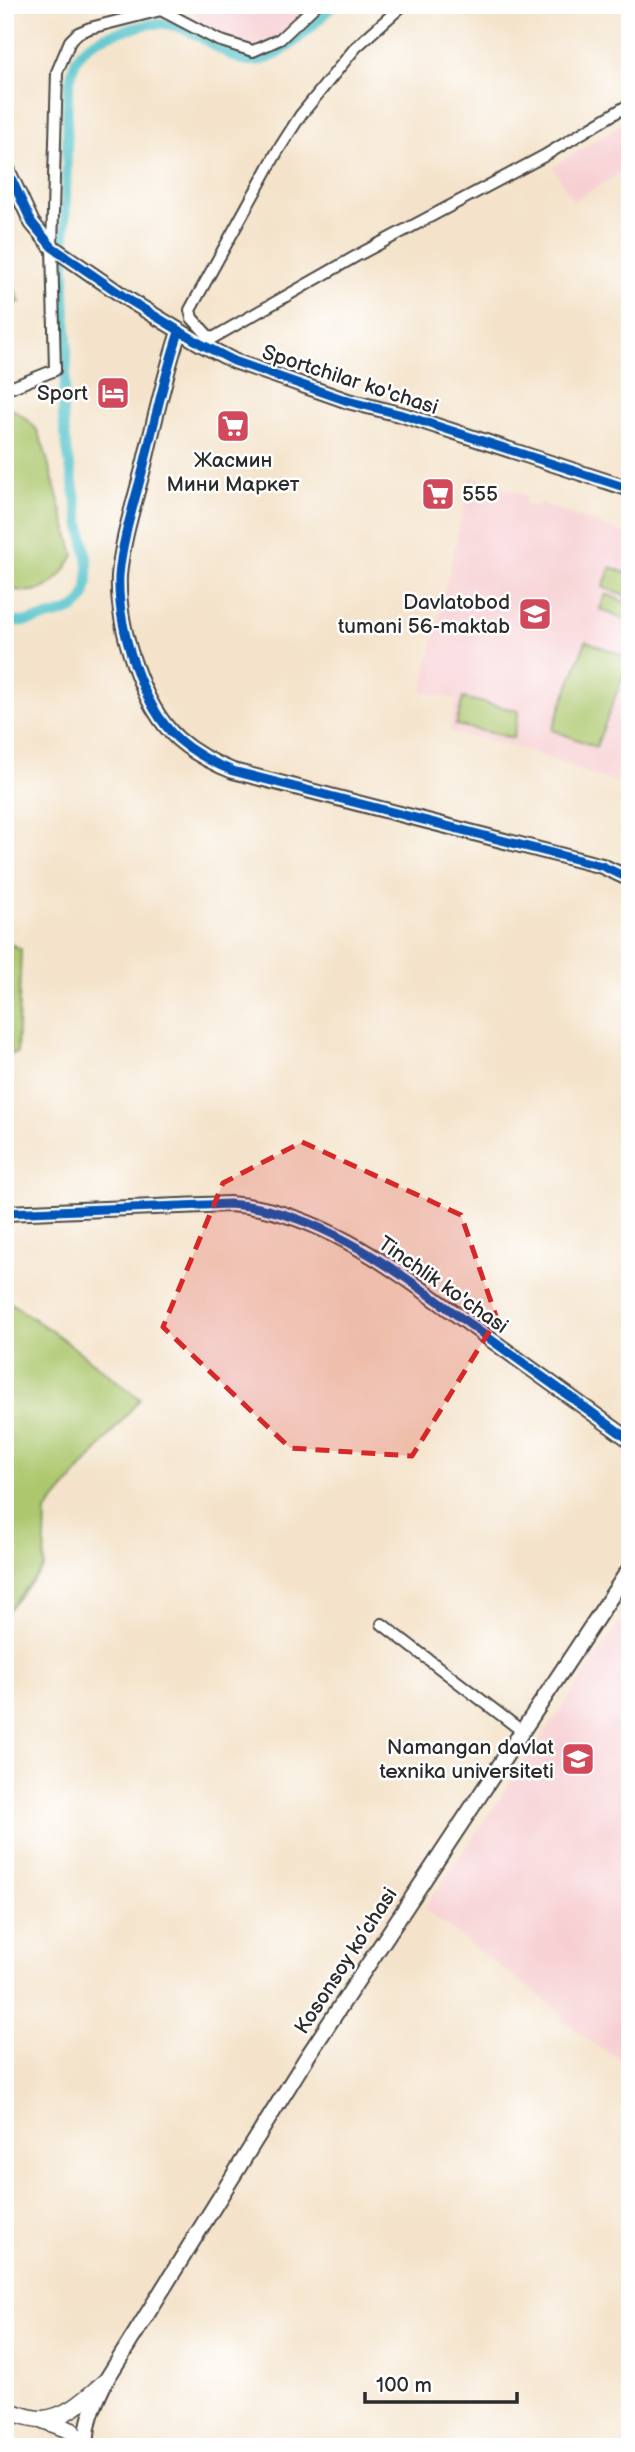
<svg xmlns="http://www.w3.org/2000/svg" width="635" height="2452" viewBox="0 0 635 2452" font-family="'Balsamiq Sans',sans-serif">
  <style>
    .built { fill: #f7cfd2 }
    .green { fill: #acc76d; stroke: #6c794c; stroke-width: 2 }
    .lines { fill: none; stroke-linecap: round; stroke-linejoin: round }
    .canal { stroke: #56c4cb; stroke-width: 10 }
    .street-casing { stroke: #494743; stroke-width: 14 }
    .secondary-casing { stroke: #494743; stroke-width: 18 }
    .primary-casing { stroke: #494743; stroke-width: 19 }
    .street { stroke: #fff; stroke-width: 10 }
    .secondary { stroke: #fff; stroke-width: 14 }
    .primary { stroke: #fff; stroke-width: 16 }
    .cycleway-casing { stroke: #fff; stroke-width: 13 }
    .cycleway { stroke: #0057b8; stroke-width: 9 }
    .marked { fill: #d62828; fill-opacity: 0.2; stroke: #d62828; stroke-width: 5; stroke-dasharray: 14 9; stroke-linejoin: round }
    .labels { text-anchor: middle; dominant-baseline: central; stroke-width: 5; stroke-linejoin: round; paint-order: stroke }
    .street-label { font-size: 21px; fill: #2b2b2b; stroke: #fff }
    .poi-label { font-size: 21px; fill: #2b2b2b; stroke: #fff; text-anchor: end }
  </style>
  <rect width="100%" height="100%" fill="#fff"/>
  <filter id="ink" filterUnits="userSpaceOnUse"><feTurbulence type="fractalNoise" baseFrequency=".0143" numOctaves="2"/><feDisplacementMap in="SourceGraphic" scale="14" xChannelSelector="R" yChannelSelector="G"/><feConvolveMatrix kernelMatrix="1 2 1 2 8 2 1 2 1" color-interpolation-filters="sRGB"/></filter>
  <filter id="wash" filterUnits="userSpaceOnUse"><feTurbulence type="fractalNoise" baseFrequency=".00686" numOctaves="4" result="noise"/><feDisplacementMap in="SourceGraphic" scale="28" xChannelSelector="R" yChannelSelector="G"/><feGaussianBlur stdDeviation="1.57" result="paint"/><feColorMatrix in="noise" values="0 0 0 0 0 0 0 0 0 0 0 0 0 0 0 0 0 1.4 0 .05"/><feComposite in="paint" operator="in"/></filter>
  <g filter="url(#wash)">
    <rect width="100%" height="100%" fill="#f4e3ca"/>
    <g class="built">
      <polygon points="193,5 311,5 278,36 254,46 235,42 198,26"/>
      <polygon points="630,119 630,167 573,201 553,167"/>
      <polygon points="471,476 526,496 525,504 538,507 539,502 630,536 630,742 615,783 521,748 449,732 456,700 422,691"/>
      <polygon points="630,1608 630,2063 602,2049 561,2020 562,2013 424,1909"/>
    </g>
    <g class="green">
      <polygon points="5,268 20,302 5,308"/>
      <path d="M 5,408 L 11,408 L 28,420 L 37,430 L 44,448 L 74,555 C 58,585 40,599 5,587 Z"/>
      <polygon points="611,567 630,575 630,598 603,587"/>
      <polygon points="606,594 630,604 627,621 600,609"/>
      <polygon points="586,641 630,658 596,747 552,730"/>
      <polygon points="463,698 519,711 513,738 456,725"/>
      <polygon points="5,942 21,949 17,1053 8,1054 5,1096"/>
      <polygon points="5,1299 60,1337 140,1399 46,1511 44,1567 5,1614"/>
    </g>
    <g class="lines">
      <path class="canal" d="M 5,620 C 19,624 29,621 43,618 C 81,609 89,606 88,564 C 80,516 68,467 63,418 C 62,397 67,375 67,354 C 68,333 65,312 65,291 C 64,245 66,199 67,153 C 68,126 63,78 80,54 C 92,36 126,30 146,25 C 199,14 227,76 269,58 C 294,47 314,23 334,5"/>
    </g>
  </g>
  <g filter="url(#ink)">
    <g class="lines">
      <defs>
        <g id="street">
          <polyline points="161,10 218,40 253,51 280,39 316,5"/>
          <polyline points="211,339 360,254 544,156 630,104"/>
          <polyline points="206,341 211,339 192,318 190,310 277,152 300,116 356,47 403,5"/>
          <polyline points="5,390 55,370 52,247 57,72 70,41 78,33 90,28 161,10 168,5"/>
          <polyline points="382,1624 522,1731"/>
        </g>
        <g id="secondary">
          <polyline points="5,165 32,223 52,247 129,300 201,344 234,361 348,401 403,415 630,489"/>
          <path d="M 179,332 C 165,374 155,418 145,461 C 136,498 122,538 119,576 C 117,625 141,706 178,739 C 194,753 213,763 233,771 L 602,866 L 630,879"/>
          <path d="M 5,1213 L 229,1204 C 325,1210 408,1280 483,1334 C 532,1369 581,1405 630,1440"/>
          <path d="M 87,2447 C 85,2423 95,2403 105,2382 L 307,2057 L 630,1568"/>
        </g>
        <g id="primary">
          <path d="M 5,2410 C 16,2413 32,2420 43,2419 C 68,2417 87,2397 105,2382"/>
          <polyline points="43,2420 72,2431 81,2447"/>
          <polyline points="628,2447 630,2446"/>
        </g>
      </defs>
      <use href="#street" class="street-casing"/>
      <use href="#secondary" class="secondary-casing"/>
      <use href="#primary" class="primary-casing"/>
      <use href="#street" class="street"/>
      <use href="#secondary" class="secondary"/>
      <use href="#primary" class="primary"/>
      <defs>
        <g id="cycleway">
          <polyline points="5,165 32,223 52,247 129,300 201,344 234,361 348,401 403,415 630,489"/>
          <path d="M 179,332 C 165,374 155,418 145,461 C 136,498 122,538 119,576 C 117,625 141,706 178,739 C 194,753 213,763 233,771 L 602,866 L 630,879"/>
          <path d="M 5,1213 L 229,1204 C 325,1210 408,1280 483,1334 C 532,1369 581,1405 630,1440"/>
        </g>
      </defs>
      <use href="#cycleway" class="cycleway-casing"/>
      <use href="#cycleway" class="cycleway"/>
    </g>
  </g>
  <path class="marked" d="M 302,1142 L 461,1215 L 497,1319 L 412,1456 L 290,1448 L 163,1327 L 223,1183 Z"/>
  <defs>
    <symbol id="hotel-square" viewBox="-11 -11 22 22"><rect x="-9" y="-9" width="18" height="18" rx="4" fill="#d1495b" stroke="#fff"/><path d="M-6-4.5h1.5V1H6V5H4.5V3h-9V5H-6ZM-4 0a1.8 1.8 0 1 1 3.6 0ZM.5 0V-2.5h3Q6-2.5 6 0Z" fill="#fff"/></symbol>
    <symbol id="supermarket-square" viewBox="-11 -11 22 22"><rect x="-9" y="-9" width="18" height="18" rx="4" fill="#d1495b" stroke="#fff"/><path d="M-6-5.5h2.5l.6 2H6L4.5 2H-2.5L-4.4-4H-6ZM-1.5 3.2a1.3 1.3 0 1 0 .1 0ZM3 3.2a1.3 1.3 0 1 0 .1 0Z" fill="#fff"/></symbol>
    <symbol id="school-square" viewBox="-11 -11 22 22"><rect x="-9" y="-9" width="18" height="18" rx="4" fill="#d1495b" stroke="#fff"/><path d="M0-5L7-2L0 1L-7-2ZM-4 1L0 2.5L4 1V4Q0 6-4 4Z" fill="#fff"/></symbol>
    <symbol id="university-square" viewBox="-11 -11 22 22"><rect x="-9" y="-9" width="18" height="18" rx="4" fill="#d1495b" stroke="#fff"/><path d="M0-5L7-2L0 1L-7-2ZM-4 1L0 2.5L4 1V4Q0 6-4 4Z" fill="#fff"/></symbol>
  </defs>
  <g fill-rule="evenodd">
    <use href="#hotel-square" x="94" y="374" width="38" height="38"/>
    <use href="#supermarket-square" x="214" y="407" width="38" height="38"/>
    <use href="#supermarket-square" x="419" y="475" width="38" height="38"/>
    <use href="#school-square" x="516" y="595" width="38" height="38"/>
    <use href="#university-square" x="559" y="1740" width="38" height="38"/>
  </g>
  <g class="labels">
    <g class="street-label">
      <text transform="translate(350 380) rotate(18)">Sportchilar ko'chasi</text>
      <text transform="translate(443 1285) rotate(35)">Tinchlik ko'chasi</text>
      <text transform="translate(346 1961) rotate(-57)">Kosonsoy ko’chasi</text>
    </g>
    <g class="poi-label">
      <text x="88" y="393">Sport</text>
      <text x="233" y="460" text-anchor="middle">Жасмин<tspan x="233" dy="24">Мини Маркет</tspan></text>
      <text x="462" y="494" text-anchor="start">555</text>
      <text x="510" y="602">Davlatobod<tspan x="510" dy="24">tumani 56-maktab</tspan></text>
      <text x="554" y="1747">Namangan davlat<tspan x="554" dy="24">texnika universiteti</tspan></text>
    </g>
  </g>
  <rect width="635" height="2452" fill="none" stroke="#fff" stroke-width="28"/>
  <path d="M365 2392v10h152v-10" fill="none" stroke="#2b2b2b" stroke-width="3.5"/>
  <text x="376" y="2392" font-size="21" fill="#2b2b2b" stroke="#ffffff" stroke-width="5" paint-order="stroke">100 m</text>
</svg>
